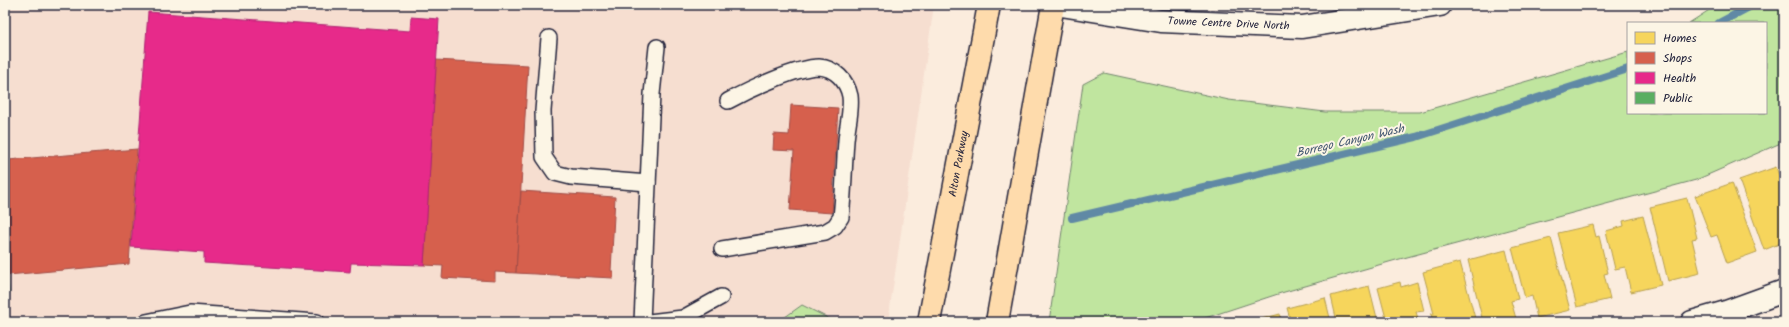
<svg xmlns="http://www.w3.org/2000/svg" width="1789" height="327" viewBox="0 0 1789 327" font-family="Kalam,sans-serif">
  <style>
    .built { fill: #f6ded0 }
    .green { fill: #c0e59f; stroke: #71846d }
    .homes { fill: #f6d55c; stroke: #b69f52 }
    .shops { fill: #d6604d; stroke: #a04d48 }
    .health { fill: #e7298a; stroke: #ac2772 }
    .public { fill: #5aae61; stroke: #498456 }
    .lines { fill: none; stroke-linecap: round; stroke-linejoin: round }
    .stream { stroke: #6189a5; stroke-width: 8 }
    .service-casing { stroke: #22223b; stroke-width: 18 }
    .minor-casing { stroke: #22223b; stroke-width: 25 }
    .tertiary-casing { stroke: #22223b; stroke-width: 25 }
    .primary-casing { stroke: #22223b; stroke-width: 25 }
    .service { stroke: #fcf5e5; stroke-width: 15 }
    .minor { stroke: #fcf5e5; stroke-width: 22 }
    .tertiary { stroke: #fcf5e5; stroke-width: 22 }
    .primary { stroke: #fedbac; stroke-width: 22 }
    .labels { text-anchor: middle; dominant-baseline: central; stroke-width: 4; stroke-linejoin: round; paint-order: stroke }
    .street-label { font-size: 11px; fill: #22223b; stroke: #fcf5e5 }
    .water-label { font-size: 12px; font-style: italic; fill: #425670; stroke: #fcf5e5 }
  </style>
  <rect width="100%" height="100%" fill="#fbecdd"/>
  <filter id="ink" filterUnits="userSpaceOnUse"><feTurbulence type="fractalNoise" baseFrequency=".025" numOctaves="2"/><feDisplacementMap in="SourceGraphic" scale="8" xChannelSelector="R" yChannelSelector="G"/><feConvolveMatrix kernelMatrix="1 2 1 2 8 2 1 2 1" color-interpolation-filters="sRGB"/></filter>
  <g filter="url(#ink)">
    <polygon class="built" points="5,5 934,5 888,322 836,322 802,305 777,322 5,322"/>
    <g class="green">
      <polygon points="1717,5 1784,5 1783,142 1696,180 1396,260 1281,293 1193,322 1049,322 1083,84 1104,73 1229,100 1325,112 1420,112 1628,52 1628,113 1766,113 1766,23 1689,23"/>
      <polygon points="802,305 836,322 778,322"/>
    </g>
    <g class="homes">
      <polygon points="1776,167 1784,189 1784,242 1764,250 1739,180"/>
      <polygon points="1732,183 1757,252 1727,263 1717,235 1711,237 1695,196"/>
      <polygon points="1687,198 1697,238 1692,239 1700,273 1668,281 1650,207"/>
      <polygon points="1643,216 1661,285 1631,292 1625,267 1615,269 1606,231 1624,226 1623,221"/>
      <polygon points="1593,225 1596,237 1599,236 1608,273 1604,274 1610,299 1577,307 1558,233"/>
      <polygon points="1551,238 1570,310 1537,318 1532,296 1525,298 1512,248"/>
      <polygon points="1506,250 1518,299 1511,301 1517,322 1483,322 1468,260"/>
      <polygon points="1460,262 1476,322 1433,322 1431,314 1434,314 1423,272"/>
      <polygon points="1400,282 1401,287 1417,282 1424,311 1416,312 1419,322 1387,322 1378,288"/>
      <polygon points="1369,286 1378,322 1337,322 1331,296"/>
      <polygon points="1325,298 1331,322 1291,322 1287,308"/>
      <polygon points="1280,314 1282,322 1250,322"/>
    </g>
    <g class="shops">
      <polygon points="436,60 528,65 516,273 495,272 495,281 442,278 443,266 424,265"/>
      <polygon points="791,105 838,108 832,213 790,210 794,151 773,150 774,134 789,135"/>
      <polygon points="137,149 129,264 8,275 5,221 5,153 8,152 8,160"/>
      <polygon points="521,191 615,197 611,271 613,271 613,278 516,273"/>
    </g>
    <polygon class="health" points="148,12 410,31 411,17 439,19 424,265 351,263 350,272 204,263 204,252 131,247"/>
    <polygon class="public" points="5,221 9,294 5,295"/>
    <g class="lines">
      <g class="stream">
        <polyline points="1719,23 1753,5"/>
        <polyline points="1072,218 1416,137 1628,69"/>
      </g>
      <defs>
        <g id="service">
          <polyline points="549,38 543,111 544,157 555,173 571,177 648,183"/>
          <path d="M 722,249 L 825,232 L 835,226 L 841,217 C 844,192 844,166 846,141 C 847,126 852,111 850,96 C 847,81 835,68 819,67 C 797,67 748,90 728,101"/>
          <polyline points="146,322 190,313 317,322"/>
          <polyline points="642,322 652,94 657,47"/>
          <polyline points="649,322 683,318 721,297"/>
        </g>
        <polyline id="minor" points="1692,322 1726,312 1784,291"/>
        <g id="tertiary">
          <path id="s1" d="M 1061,5 L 1161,21 L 1302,27 L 1440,5"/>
        </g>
        <g id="primary">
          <path id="s2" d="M 929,322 L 989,5"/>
          <polyline points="997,322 1053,5"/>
        </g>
      </defs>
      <use href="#service" class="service-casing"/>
      <use href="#minor" class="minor-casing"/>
      <use href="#tertiary" class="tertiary-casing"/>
      <use href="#primary" class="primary-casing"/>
      <use href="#service" class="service"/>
      <use href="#minor" class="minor"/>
      <use href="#tertiary" class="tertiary"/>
      <use href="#primary" class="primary"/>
    </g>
  </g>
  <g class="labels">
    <g class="street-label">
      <text stroke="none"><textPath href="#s1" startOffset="169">Towne Centre Drive North</textPath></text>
      <text stroke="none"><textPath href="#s2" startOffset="161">Alton Parkway</textPath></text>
    </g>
    <g class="water-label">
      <text transform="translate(1350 141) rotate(-13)">Borrego Canyon Wash</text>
    </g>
  </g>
  <rect width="1789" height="327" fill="none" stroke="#fcf5e5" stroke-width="20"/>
  <rect x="10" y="10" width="1769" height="307" fill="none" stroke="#22223b" stroke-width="1.5" filter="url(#ink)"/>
  <rect x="1627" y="22" width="140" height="92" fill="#fcf5e5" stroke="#a5a1a1"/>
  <rect x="1635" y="32" width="20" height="12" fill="#f6d55c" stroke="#a5a1a1"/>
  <text x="1663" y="42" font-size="12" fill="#22223b">Homes</text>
  <rect x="1635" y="52" width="20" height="12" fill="#d6604d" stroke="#a5a1a1"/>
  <text x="1663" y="62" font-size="12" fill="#22223b">Shops</text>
  <rect x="1635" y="72" width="20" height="12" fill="#e7298a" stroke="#a5a1a1"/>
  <text x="1663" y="82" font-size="12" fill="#22223b">Health</text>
  <rect x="1635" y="92" width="20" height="12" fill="#5aae61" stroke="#a5a1a1"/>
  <text x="1663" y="102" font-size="12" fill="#22223b">Public</text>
</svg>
